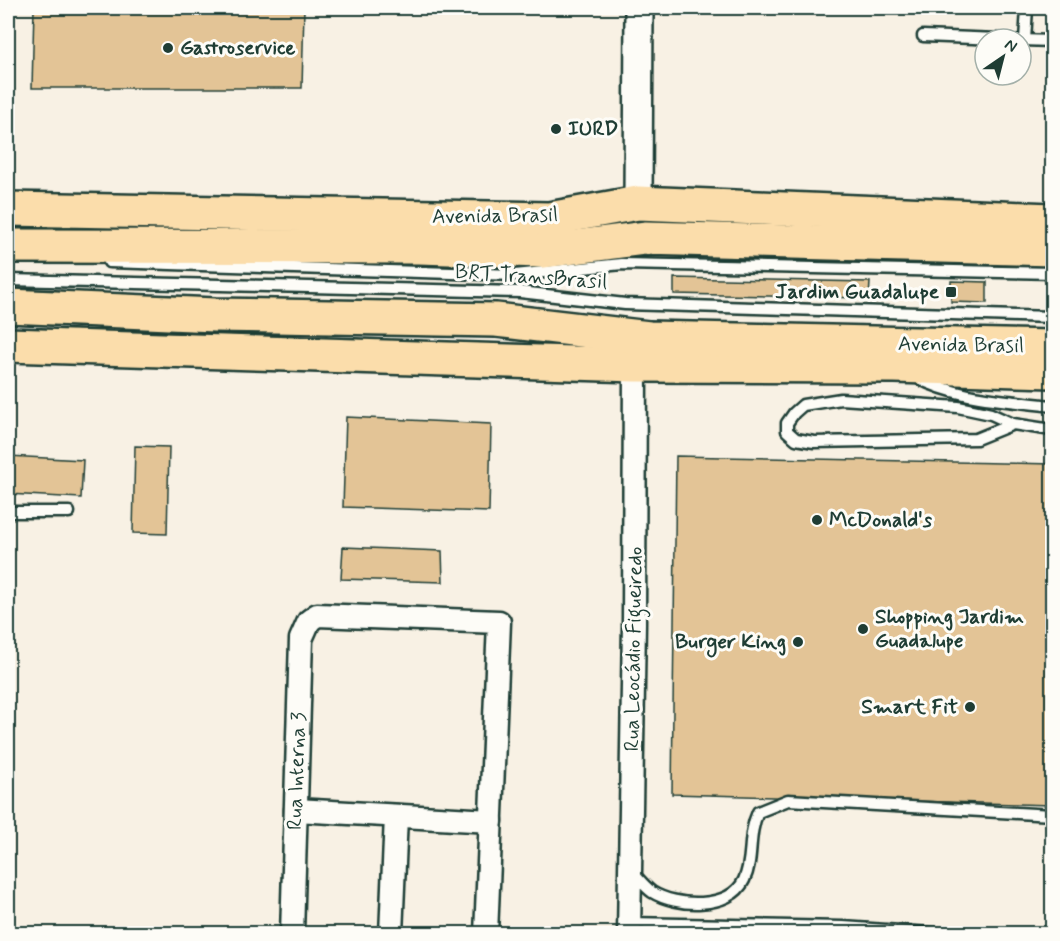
<svg xmlns="http://www.w3.org/2000/svg" width="1060" height="941" viewBox="0 0 1060 941" font-family="Mynerve,sans-serif">
  <style>
    .building { fill: #e3c496; stroke: #1f3d34; stroke-width: 1.5 }
    .lines { fill: none; stroke-linecap: round; stroke-linejoin: round }
    .service-casing { stroke: #1f3d34; stroke-width: 15 }
    .minor-casing { stroke: #1f3d34; stroke-width: 27 }
    .tertiary-casing { stroke: #1f3d34; stroke-width: 32 }
    .primary-casing { stroke: #1f3d34; stroke-width: 38 }
    .motorway-casing { stroke: #1f3d34; stroke-width: 38 }
    .service { stroke: #fdfcf7; stroke-width: 10 }
    .minor { stroke: #fdfcf7; stroke-width: 22 }
    .tertiary { stroke: #fdfcf7; stroke-width: 27 }
    .primary { stroke: #fbddab; stroke-width: 33 }
    .motorway { stroke: #fbddab; stroke-width: 33 }
    .poi-dot { fill: #1f3d34; stroke: #fdfcf7; stroke-width: 2 }
    .labels { text-anchor: middle; dominant-baseline: central; stroke-width: 6; stroke-linejoin: round; paint-order: stroke }
    .poi-label { font-size: 21px; font-weight: bold; fill: #1f3d34; stroke: #fdfcf7; text-anchor: start }
    .street-label { font-size: 21px; fill: #1f3d34; stroke: #fdfcf7 }
  </style>
  <rect width="100%" height="100%" fill="#f8f1e4"/>
  <filter id="ink" filterUnits="userSpaceOnUse"><feTurbulence type="fractalNoise" baseFrequency=".0167" numOctaves="2"/><feDisplacementMap in="SourceGraphic" scale="12" xChannelSelector="R" yChannelSelector="G"/><feConvolveMatrix kernelMatrix="1 2 1 2 8 2 1 2 1" color-interpolation-filters="sRGB"/></filter>
  <g filter="url(#ink)">
    <g class="building">
      <polygon points="34,8 304,8 302,88 32,88"/>
      <polygon points="674,278 870,282 869,298 674,294"/>
      <polygon points="951,281 987,282 987,303 951,302"/>
      <polygon points="346,417 491,424 489,512 343,507"/>
      <polygon points="135,446 169,447 167,534 133,533"/>
      <polygon points="8,456 83,460 81,498 8,494"/>
      <polygon points="676,456 1052,464 1052,805 672,794"/>
      <polygon points="343,547 442,551 443,582 341,579"/>
    </g>
    <g class="lines">
      <defs>
        <g id="service">
          <polyline points="923,36 998,39"/>
          <polyline points="1021,40 1052,41"/>
          <polyline points="1025,40 1027,8"/>
          <polyline points="109,262 515,275 622,264 1052,273"/>
          <polyline points="8,280 520,292 625,304 1052,317"/>
          <path d="M 916,377 C 958,399 1006,400 1052,406"/>
          <polyline points="1013,424 976,439 814,442 796,439 787,431 787,423 794,413 803,405 841,399 958,407 991,414 1013,424 1052,430"/>
          <polyline points="8,512 69,512"/>
          <path d="M 632,872 C 638,878 645,887 652,892 C 676,907 730,910 744,880 C 754,859 747,836 758,812 L 788,800 L 1052,815"/>
          <polyline points="629,923 843,927 944,934"/>
        </g>
        <g id="minor">
          <polyline points="296,810 491,821"/>
          <polyline points="292,934 301,639 309,621 317,615 499,622 486,934"/>
          <polyline points="391,934 396,816"/>
          <polyline points="629,934 634,623 635,365"/>
        </g>
        <polyline id="tertiary" points="638,203 639,8"/>
        <g id="primary">
          <polyline points="8,209 549,219 638,203 1052,220"/>
          <polyline points="8,345 635,365 895,366 1052,371"/>
        </g>
        <g id="motorway">
          <polyline points="8,246 419,247 544,251 645,238 1052,249"/>
          <polyline points="8,306 215,315 496,320 649,338 1052,347"/>
        </g>
      </defs>
      <use href="#service" class="service-casing"/>
      <use href="#minor" class="minor-casing"/>
      <use href="#tertiary" class="tertiary-casing"/>
      <use href="#primary" class="primary-casing"/>
      <use href="#motorway" class="motorway-casing"/>
      <use href="#service" class="service"/>
      <use href="#minor" class="minor"/>
      <use href="#tertiary" class="tertiary"/>
      <use href="#primary" class="primary"/>
      <use href="#motorway" class="motorway"/>
    </g>
  </g>
  <g class="poi-dot">
    <circle cx="168" cy="48" r="6"/>
    <circle cx="556" cy="129" r="6"/>
    <rect x="945" y="286" width="12" height="12" rx="3"/>
    <circle cx="817" cy="520" r="6"/>
    <circle cx="863" cy="629" r="6"/>
    <circle cx="798" cy="642" r="6"/>
    <circle cx="970" cy="707" r="6"/>
  </g>
  <g class="labels">
    <g class="poi-label">
      <text x="180" y="48">Gastroservice</text>
      <text x="568" y="129">IURD</text>
      <text x="939" y="292" text-anchor="end">Jardim Guadalupe</text>
      <text x="829" y="520">McDonald's</text>
      <text x="875" y="617">Shopping Jardim<tspan x="875" dy="24">Guadalupe</tspan></text>
      <text x="786" y="642" text-anchor="end">Burger King</text>
      <text x="958" y="707" text-anchor="end">Smart Fit</text>
    </g>
    <g class="street-label">
      <text transform="translate(495 216) rotate(-1)">Avenida Brasil</text>
      <text transform="translate(531 277) rotate(4)">BRT TransBrasil</text>
      <text transform="translate(961 345) rotate(1)">Avenida Brasil</text>
      <text transform="translate(634 649) rotate(-89)">Rua Leocádio Figueiredo</text>
      <text transform="translate(297 771) rotate(-88)">Rua Interna 3</text>
    </g>
  </g>
  <rect width="1060" height="941" fill="none" stroke="#fdfcf7" stroke-width="30"/>
  <rect x="15" y="15" width="1030" height="911" fill="none" stroke="#1f3d34" stroke-width="2" filter="url(#ink)"/>
  <g transform="translate(1003 57) rotate(35)"><circle r="28" fill="#fdfcf7" stroke="#a4b0a9" stroke-width="1.5"/>
  <path d="M0-4.5L10 22L0 15L-10 22Z" fill="#1f3d34"/>
  <text y="-9" font-size="16" font-weight="bold" text-anchor="middle" fill="#1f3d34">N</text>
  </g>
</svg>
